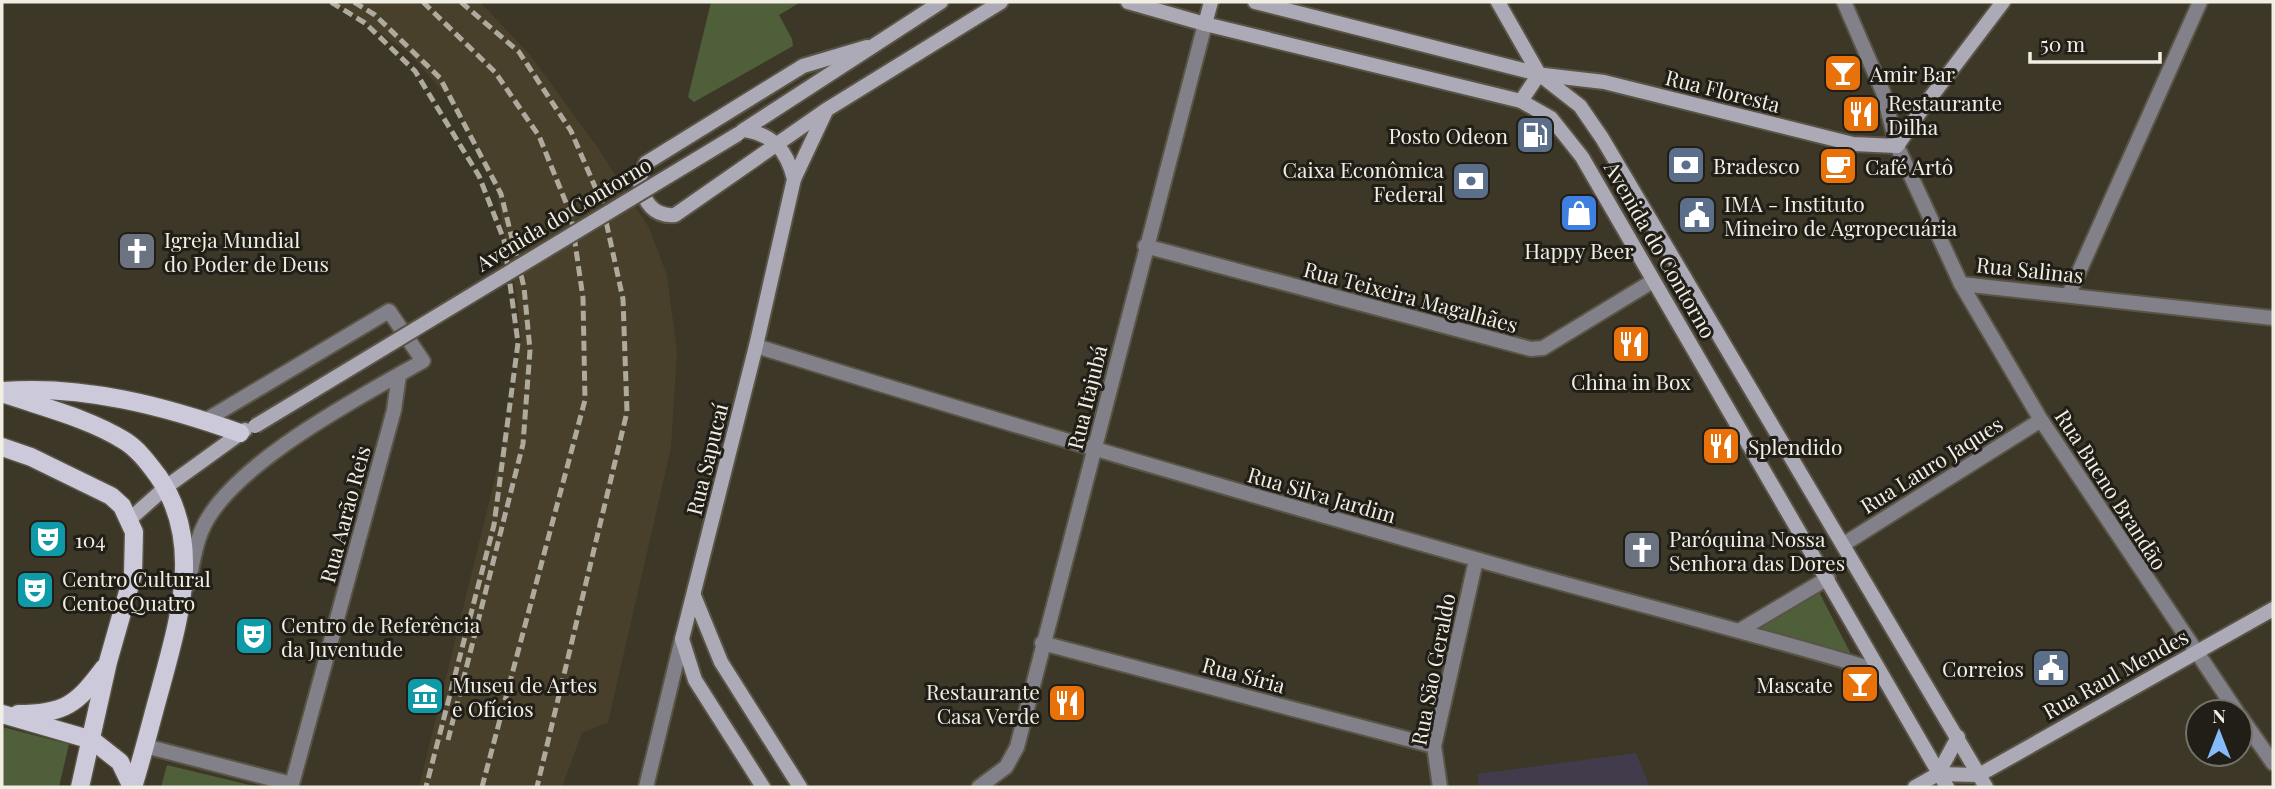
<svg xmlns="http://www.w3.org/2000/svg" width="2275" height="789" viewBox="0 0 2275 789" font-family="'Playfair Display',serif">
  <style>
    .built { fill: #48402a }
    .education { fill: #423b4c }
    .green { fill: #4f5f39 }
    .lines { fill: none; stroke-linecap: round; stroke-linejoin: round }
    .street-casing { stroke: #595445; stroke-width: 18 }
    .secondary-casing { stroke: #595445; stroke-width: 18 }
    .primary-casing { stroke: #595445; stroke-width: 21 }
    .street { stroke: #828189; stroke-width: 14 }
    .secondary { stroke: #acaab7; stroke-width: 14 }
    .primary { stroke: #cccada; stroke-width: 18 }
    .rail { stroke: #aeaa9e; stroke-width: 5; stroke-dasharray: 10 5; stroke-linecap: butt }
    .secondary-bridge-casing { stroke: #595445; stroke-width: 18; stroke-linecap: butt }
    .secondary-bridge { stroke: #acaab7; stroke-width: 14 }
    .labels { text-anchor: middle; dominant-baseline: central; stroke-width: 6; stroke-linejoin: round; paint-order: stroke }
    .poi-label { font-size: 21px; fill: #f1eee4; stroke: #211e17; text-anchor: start }
    .street-label { font-size: 21px; fill: #f1eee4; stroke: #211e17 }
  </style>
  <rect width="100%" height="100%" fill="#3c3727"/>
  <polygon class="built" points="333,2 480,2 530,55 598,148 649,228 667,275 677,352 671,448 608,722 582,733 562,787 419,787 511,413 521,339 516,293 495,184 454,104 408,52"/>
  <polygon class="education" points="1636,753 1650,787 1479,787 1477,774"/>
  <g class="green">
    <polygon points="711,2 801,2 779,15 792,39 793,46 694,102 688,97"/>
    <polygon points="1819,592 1852,656 1758,628"/>
    <polygon points="2,727 69,744 59,787 2,787"/>
    <polygon points="167,765 258,787 161,787"/>
  </g>
  <g class="lines">
    <defs>
      <g id="street">
        <polyline points="1844,2 1883,92 1897,146 1961,284 2041,420 2237,712"/>
        <polyline points="1145,246 1531,349 1543,348 1653,281"/>
        <polyline points="1961,284 2273,318"/>
        <polyline points="2069,294 2200,2"/>
        <path d="M 756,346 C 994,420 1232,490 1472,558 C 1607,597 1744,630 1879,671"/>
        <polyline points="1844,544 2041,420"/>
        <path d="M 188,585 C 192,568 194,549 201,532 C 227,466 360,397 423,361 L 389,311 L 206,420"/>
        <polyline points="1742,629 1828,578"/>
        <polyline points="1042,643 1434,746"/>
        <polyline points="2240,716 2273,763"/>
        <polyline points="145,746 292,784 394,410 399,375"/>
        <polyline points="646,787 682,639"/>
        <polyline points="979,787 1006,767 1017,747 1205,24"/>
        <polyline points="1440,787 1434,746 1476,560"/>
      </g>
      <g id="secondary">
        <polyline points="1128,2 1205,24 1521,101 1551,118 1582,157 1947,787"/>
        <polyline points="1255,2 1539,74 1580,106 1602,138 1986,787"/>
        <polyline points="1498,2 1539,74"/>
        <polyline points="1205,24 1211,2"/>
        <path d="M 867,47 L 803,66 L 646,163 L 639,179 C 643,200 652,217 675,215 L 826,110 L 1001,2"/>
        <polyline points="1544,75 1604,82 1853,144 1897,146 1924,106 2003,2"/>
        <polyline points="1521,101 1539,74"/>
        <path d="M 745,130 C 774,135 787,151 794,179 L 756,346 L 682,639 L 695,680 L 763,787"/>
        <polyline points="742,131 941,2"/>
        <polyline points="794,179 826,111"/>
        <polyline points="130,519 166,487 245,430"/>
        <polyline points="694,596 721,662 800,787"/>
        <polyline points="1938,774 1958,737"/>
        <polyline points="1979,775 2273,609"/>
        <polyline points="1915,787 1938,774 1979,775"/>
      </g>
      <g id="primary">
        <path d="M 4,391 C 84,385 165,406 240,433"/>
        <path d="M 2,393 C 42,407 88,418 125,441 C 138,449 149,464 158,476 C 204,542 179,619 160,690 C 151,722 143,755 133,787"/>
        <polyline points="2,447 31,457 111,496 122,506 134,532 133,574 108,662 80,787"/>
        <polyline points="2,714 92,740 120,762 132,787"/>
        <path d="M 18,714 C 65,714 77,704 104,668"/>
      </g>
    </defs>
    <use href="#street" class="street-casing"/>
    <use href="#secondary" class="secondary-casing"/>
    <use href="#primary" class="primary-casing"/>
    <use href="#street" class="street"/>
    <use href="#secondary" class="secondary"/>
    <use href="#primary" class="primary"/>
    <g class="rail">
      <polyline points="331,2 365,23 415,71 479,176 504,240 518,343 494,525 426,787"/>
      <polyline points="354,2 375,15 440,78 501,194 524,287 530,350 523,444 448,740"/>
      <polyline points="423,2 495,72 539,136 571,215 583,298 585,400 482,787"/>
      <polyline points="461,2 519,52 571,131 602,203 623,299 627,412 537,787"/>
    </g>
    <defs>
      <polyline id="secondary-bridge" points="255,426 738,134"/>
    </defs>
    <use href="#secondary-bridge" class="secondary-bridge-casing"/>
    <use href="#secondary-bridge" class="secondary-bridge"/>
  </g>
  <defs>
    <symbol id="bar-square" viewBox="-11 -11 22 22"><rect x="-9" y="-9" width="18" height="18" rx="4" fill="#e8710a" stroke="#211e17"/><path d="M-6-5H6L.8 .8V4.5H3.5V6h-7V4.5H-.8V.8Z" fill="#fff"/></symbol>
    <symbol id="restaurant-square" viewBox="-11 -11 22 22"><rect x="-9" y="-9" width="18" height="18" rx="4" fill="#e8710a" stroke="#211e17"/><path d="M-5-6h1v4h1v-4h1v4h1v-4h1v5L-1.5 .5V6h-2V.5L-5-1ZM5-6V6H3V1.5H1.5Q1.5-4 5-6Z" fill="#fff"/></symbol>
    <symbol id="fuel-square" viewBox="-11 -11 22 22"><rect x="-9" y="-9" width="18" height="18" rx="4" fill="#5c6f8a" stroke="#211e17"/><path d="M-5.5-6h7V0h2V4h1.3V-2.5L3-4.5l.8-.8L6-3V5H2.5V1h-1V6h-7ZM-4.2-4.7v3.2H.2V-4.7Z" fill="#fff"/></symbol>
    <symbol id="bank-square" viewBox="-11 -11 22 22"><rect x="-9" y="-9" width="18" height="18" rx="4" fill="#5c6f8a" stroke="#211e17"/><path d="M-6-4H6V4H-6ZM0-2.3a2.3 2.3 0 1 0 0 4.6a2.3 2.3 0 1 0 0-4.6Z" fill="#fff"/></symbol>
    <symbol id="cafe-square" viewBox="-11 -11 22 22"><rect x="-9" y="-9" width="18" height="18" rx="4" fill="#e8710a" stroke="#211e17"/><path d="M-5.5-4.5H6V0H3Q3 3.5 0 3.5H-2.5Q-5.5 3.5-5.5 0ZM3-3.2v2h1.7v-2ZM-6 4.5H4V6H-6Z" fill="#fff"/></symbol>
    <symbol id="shop-square" viewBox="-11 -11 22 22"><rect x="-9" y="-9" width="18" height="18" rx="4" fill="#3f7fe0" stroke="#211e17"/><path d="M-5-2.5h2.3a2.7 3.5 0 0 1 5.4 0H5L5.5 6h-11ZM-1.5-2.5h3a1.5 2.3 0 0 0-3 0Z" fill="#fff"/></symbol>
    <symbol id="civic-square" viewBox="-11 -11 22 22"><rect x="-9" y="-9" width="18" height="18" rx="4" fill="#5c6f8a" stroke="#211e17"/><path d="M-.6-6.5H3V-4.5H.6V-3L4-1V1h2V6H-6V1h2V-1L-.6-3ZM-1.2 2.5V6h2.4V2.5Z" fill="#fff"/></symbol>
    <symbol id="church-square" viewBox="-11 -11 22 22"><rect x="-9" y="-9" width="18" height="18" rx="4" fill="#6b7280" stroke="#211e17"/><path d="M-1.2-6h2.4v3.5h3.3v2.4h-3.3V6h-2.4V-.1h-3.3v-2.4h3.3Z" fill="#fff"/></symbol>
    <symbol id="theatre-square" viewBox="-11 -11 22 22"><rect x="-9" y="-9" width="18" height="18" rx="4" fill="#0f9aa8" stroke="#211e17"/><path d="M-5-5.5Q0-4 5-5.5V0Q5 5 0 6Q-5 5-5 0ZM-3.3-2.5H-1v1.5H-3.3ZM1-2.5H3.3v1.5H1ZM-2.8 1Q0 5.5 2.8 1Z" fill="#fff"/></symbol>
    <symbol id="museum-square" viewBox="-11 -11 22 22"><rect x="-9" y="-9" width="18" height="18" rx="4" fill="#0f9aa8" stroke="#211e17"/><path d="M0-6L6-3V-2H-6V-3ZM-5-1h2V3h-2ZM-1-1h2V3h-2ZM3-1h2V3H3ZM-6 4H6V6H-6Z" fill="#fff"/></symbol>
  </defs>
  <g fill-rule="evenodd">
    <use href="#bar-square" x="1821" y="51" width="44" height="44"/>
    <use href="#restaurant-square" x="1839" y="92" width="44" height="44"/>
    <use href="#fuel-square" x="1513" y="113" width="44" height="44"/>
    <use href="#bank-square" x="1664" y="143" width="44" height="44"/>
    <use href="#cafe-square" x="1816" y="144" width="44" height="44"/>
    <use href="#bank-square" x="1449" y="159" width="44" height="44"/>
    <use href="#shop-square" x="1557" y="191" width="44" height="44"/>
    <use href="#civic-square" x="1675" y="193" width="44" height="44"/>
    <use href="#church-square" x="115" y="229" width="44" height="44"/>
    <use href="#restaurant-square" x="1609" y="322" width="44" height="44"/>
    <use href="#restaurant-square" x="1699" y="424" width="44" height="44"/>
    <use href="#theatre-square" x="26" y="517" width="44" height="44"/>
    <use href="#church-square" x="1620" y="528" width="44" height="44"/>
    <use href="#theatre-square" x="13" y="568" width="44" height="44"/>
    <use href="#theatre-square" x="232" y="614" width="44" height="44"/>
    <use href="#civic-square" x="2029" y="646" width="44" height="44"/>
    <use href="#bar-square" x="1838" y="662" width="44" height="44"/>
    <use href="#museum-square" x="403" y="674" width="44" height="44"/>
    <use href="#restaurant-square" x="1045" y="681" width="44" height="44"/>
  </g>
  <g class="labels">
    <g class="poi-label">
      <text x="1870" y="73">Amir Bar</text>
      <text x="1888" y="102">Restaurante<tspan x="1888" dy="24">Dilha</tspan></text>
      <text x="1508" y="135" text-anchor="end">Posto Odeon</text>
      <text x="1713" y="165">Bradesco</text>
      <text x="1865" y="166">Café Artô</text>
      <text x="1444" y="169" text-anchor="end">Caixa Econômica<tspan x="1444" dy="24">Federal</tspan></text>
      <text x="1724" y="203">IMA - Instituto<tspan x="1724" dy="24">Mineiro de Agropecuária</tspan></text>
      <text x="164" y="239">Igreja Mundial<tspan x="164" dy="24">do Poder de Deus</tspan></text>
      <text x="1579" y="250" text-anchor="middle">Happy Beer</text>
      <text x="1631" y="381" text-anchor="middle">China in Box</text>
      <text x="1748" y="446">Splendido</text>
      <text x="1669" y="538">Paróquina Nossa<tspan x="1669" dy="24">Senhora das Dores</tspan></text>
      <text x="75" y="539">104</text>
      <text x="62" y="578">Centro Cultural<tspan x="62" dy="24">CentoeQuatro</tspan></text>
      <text x="281" y="624">Centro de Referência<tspan x="281" dy="24">da Juventude</tspan></text>
      <text x="2024" y="668" text-anchor="end">Correios</text>
      <text x="452" y="684">Museu de Artes<tspan x="452" dy="24">e Ofícios</tspan></text>
      <text x="1833" y="684" text-anchor="end">Mascate</text>
      <text x="1040" y="691" text-anchor="end">Restaurante<tspan x="1040" dy="24">Casa Verde</tspan></text>
    </g>
    <g class="street-label">
      <text transform="translate(1723 90) rotate(14)">Rua Floresta</text>
      <text transform="translate(563 213) rotate(-31)">Avenida do Contorno</text>
      <text transform="translate(1661 249) rotate(60)">Avenida do Contorno</text>
      <text transform="translate(2030 269) rotate(6)">Rua Salinas</text>
      <text transform="translate(1411 296) rotate(15)">Rua Teixeira Magalhães</text>
      <text transform="translate(1086 397) rotate(-76)">Rua Itajubá</text>
      <text transform="translate(706 459) rotate(-76)">Rua Sapucaí</text>
      <text transform="translate(1931 464) rotate(-32)">Rua Lauro Jaques</text>
      <text transform="translate(2112 489) rotate(57)">Rua Bueno Brandão</text>
      <text transform="translate(1322 494) rotate(16)">Rua Silva Jardim</text>
      <text transform="translate(344 514) rotate(-75)">Rua Aarão Reis</text>
      <text transform="translate(1432 669) rotate(-79)">Rua São Geraldo</text>
      <text transform="translate(2115 673) rotate(-29)">Rua Raul Mendes</text>
      <text transform="translate(1244 674) rotate(15)">Rua Síria</text>
    </g>
  </g>
  <rect width="2275" height="789" fill="none" stroke="#f1eee4" stroke-width="7"/>
  <g transform="translate(2219 733)"><circle r="33" fill="#211e17" stroke="#747169" stroke-width="2"/>
  <path d="M0-5L12 26L0 18L-12 26Z" fill="#86bbfb"/>
  <text y="-10" font-size="19" font-weight="bold" text-anchor="middle" fill="#f1eee4">N</text>
  </g>
  <path d="M2030 52v10h130v-10" fill="none" stroke="#f1eee4" stroke-width="3.5"/>
  <text x="2040" y="52" font-size="21" fill="#f1eee4" stroke="#211e17" stroke-width="5" paint-order="stroke">50 m</text>
</svg>
